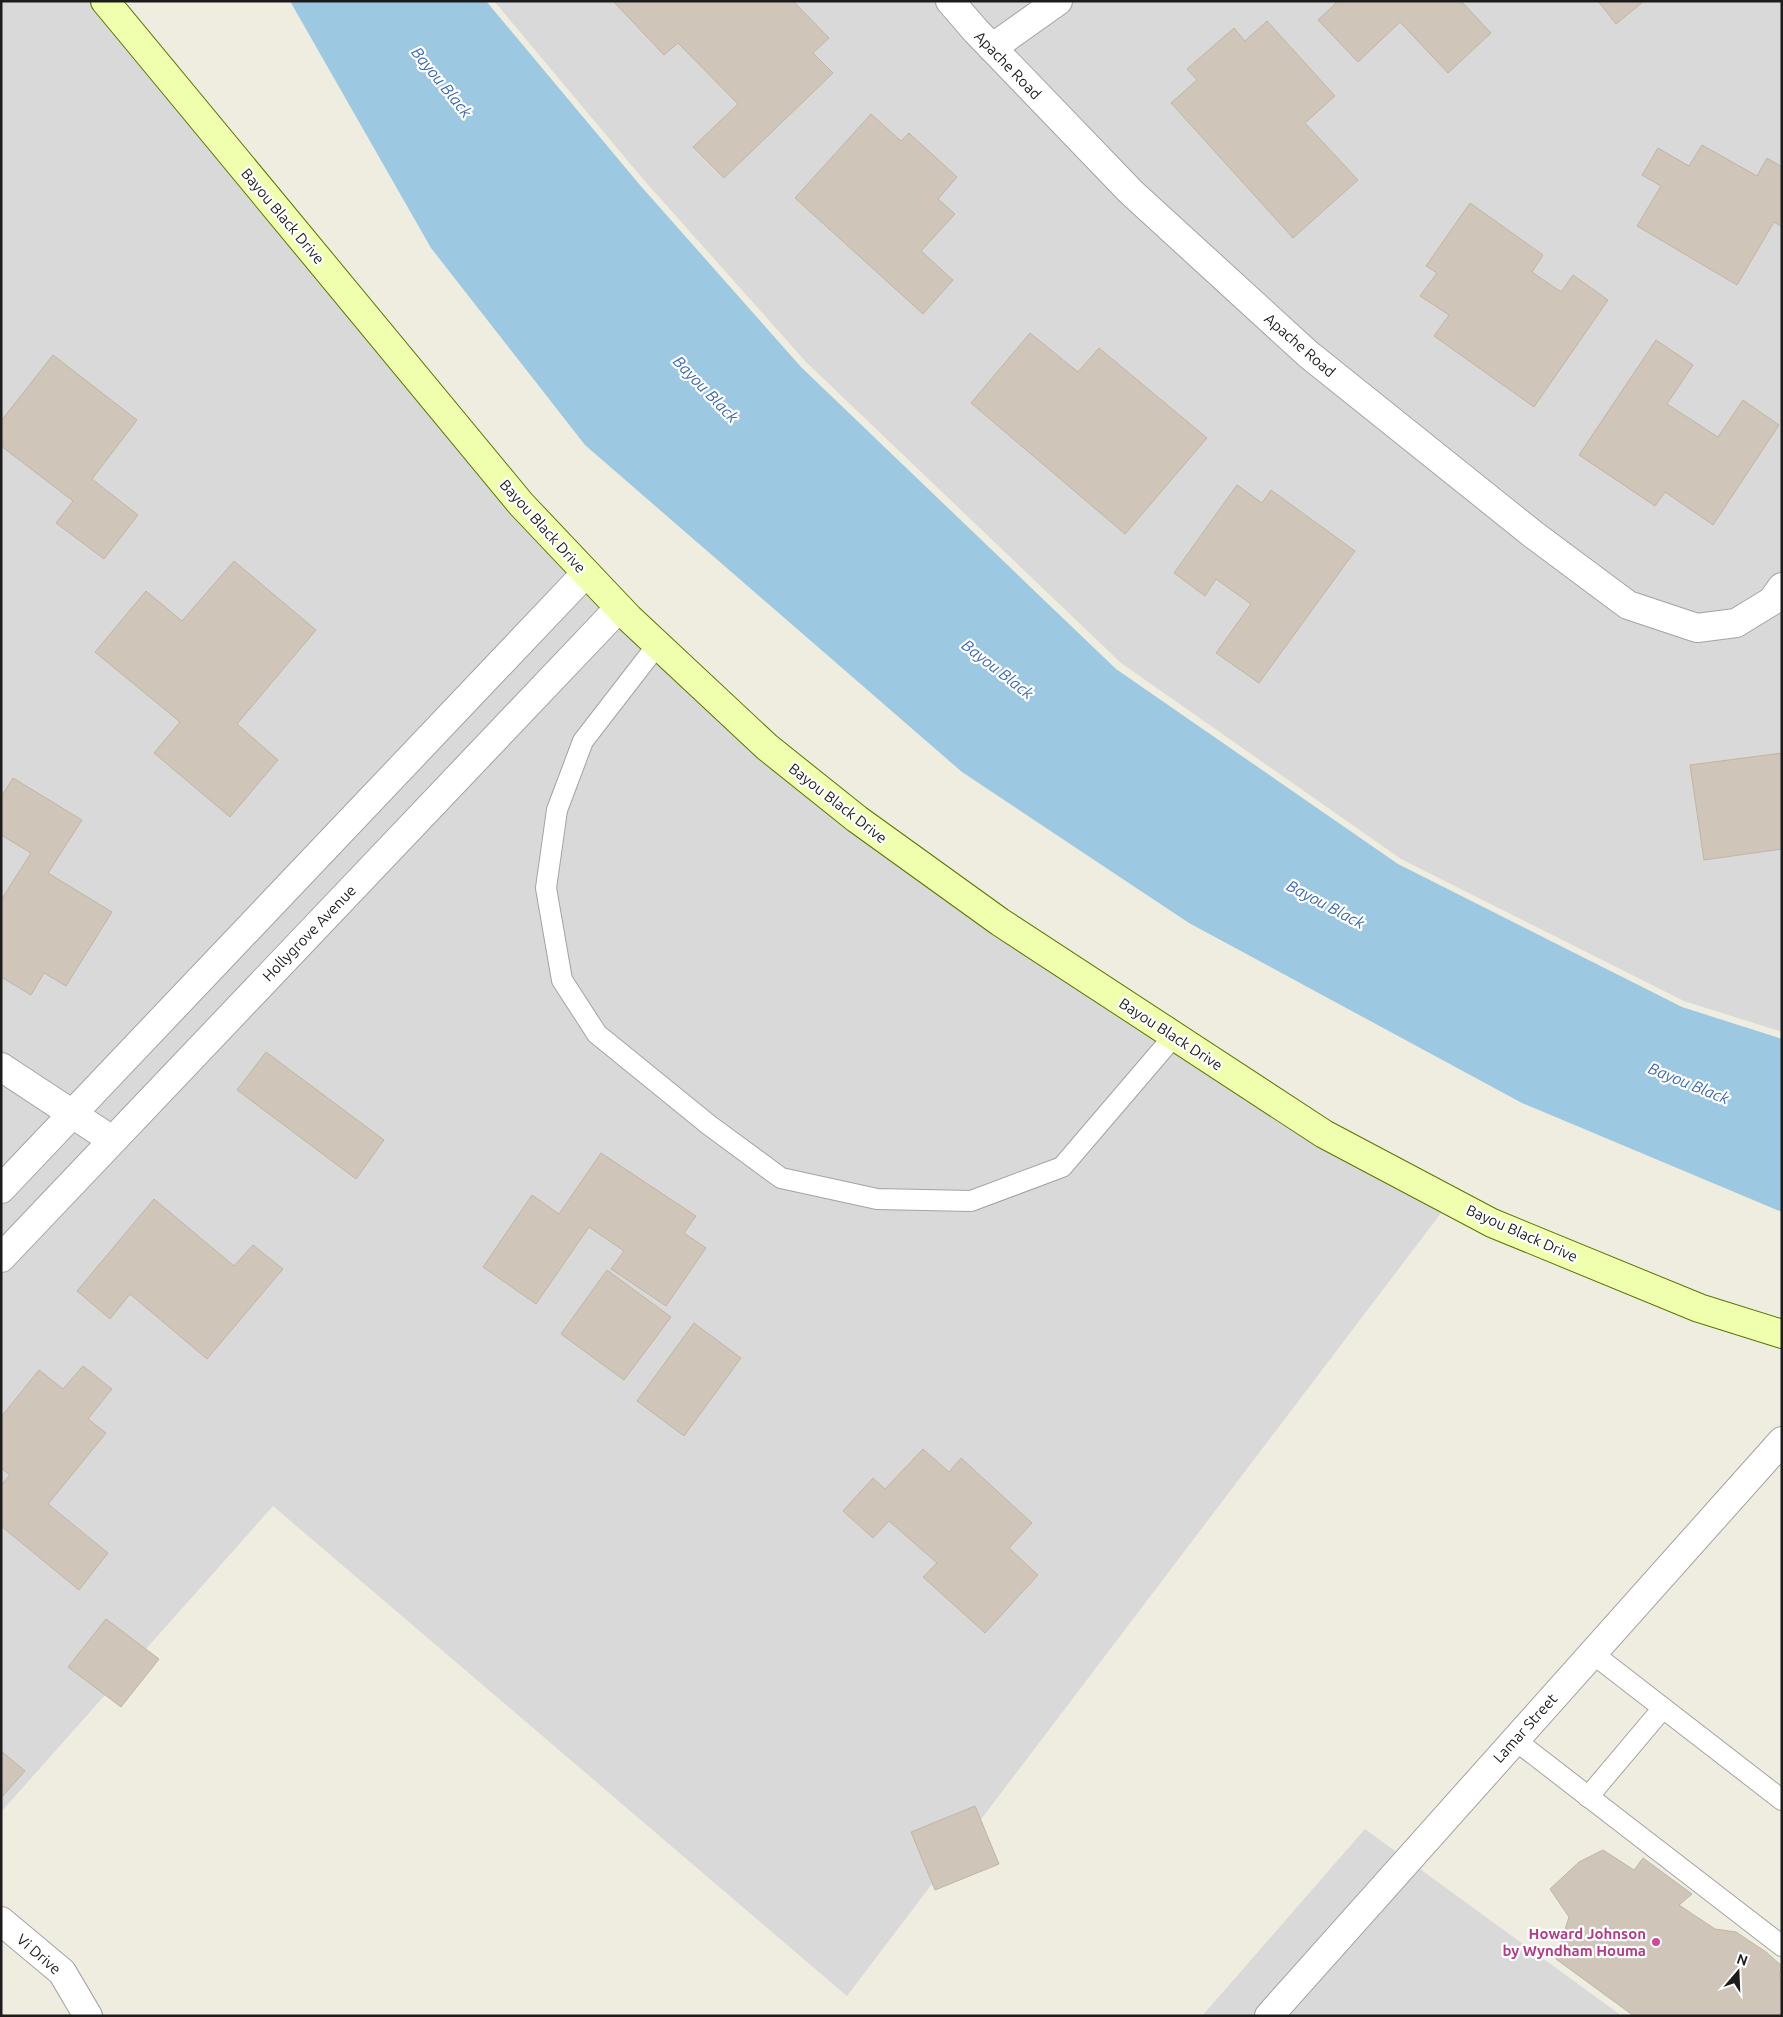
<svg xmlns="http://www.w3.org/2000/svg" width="1783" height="2017" viewBox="0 0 1783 2017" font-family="Ubuntu,sans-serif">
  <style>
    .residential { fill: #dad9d9 }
    .water { fill: #9cc8e1 }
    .building { fill: #cfc6b9; stroke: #c2b4a1 }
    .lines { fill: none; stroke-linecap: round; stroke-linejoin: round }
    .service-casing { stroke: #a3a3a3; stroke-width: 22 }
    .minor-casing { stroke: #a3a3a3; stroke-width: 30 }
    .secondary-casing { stroke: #597600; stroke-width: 30 }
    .service { stroke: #fff; stroke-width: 20 }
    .minor { stroke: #fff; stroke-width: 28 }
    .secondary { stroke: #f0ffae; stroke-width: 28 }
    .hotel-dot { fill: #d1479c; stroke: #fff; stroke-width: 2 }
    .labels { text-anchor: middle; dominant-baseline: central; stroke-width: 4.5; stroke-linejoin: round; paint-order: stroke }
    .street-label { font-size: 15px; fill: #1c1c1c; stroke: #fff }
    .hotel-label { font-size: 15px; font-weight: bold; fill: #b23c85; stroke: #fff; text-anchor: end }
    .water-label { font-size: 16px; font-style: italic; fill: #406ab4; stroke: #fff }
  </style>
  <rect width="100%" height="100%" fill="#efece0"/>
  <g class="residential">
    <polygon points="1,1 113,1 591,568 860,814 1327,1128 1457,1192 847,1996 273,1506 1,1812"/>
    <polygon points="494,1 1782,1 1782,1032 1684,1001 1401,859 1121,663 806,362 643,179"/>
    <polygon points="1365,1829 1622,2016 1202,2016"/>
  </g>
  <polygon class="water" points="290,1 486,1 639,184 801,367 1116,669 1398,864 1682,1007 1782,1039 1782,1212 1522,1103 1189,923 962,772 585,445 431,248"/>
  <g class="building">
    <polygon points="613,1 793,1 829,38 813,53 833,73 724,178 693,147 738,104 678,43 664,55"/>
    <polygon points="1335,1 1461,1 1491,33 1448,73 1400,22 1358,62 1318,20 1336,3"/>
    <polygon points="1598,1 1644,1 1616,24"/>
    <polygon points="1267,21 1335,96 1305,123 1358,180 1293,238 1171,103 1197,80 1187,69 1234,28 1245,41"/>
    <polygon points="871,114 901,141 909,133 957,177 938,199 955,214 921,251 953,280 923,314 795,198"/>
    <polygon points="1702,145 1757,176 1767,158 1782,167 1782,227 1774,222 1737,285 1637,226 1661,186 1642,175 1658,148 1689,166"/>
    <polygon points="1470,203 1543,255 1532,272 1561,292 1573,275 1608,300 1534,407 1434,336 1449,315 1420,296 1437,273 1426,266"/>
    <polygon points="1030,333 1078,372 1099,348 1207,438 1125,534 971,403"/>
    <polygon points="1656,340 1693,365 1667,404 1718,437 1743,400 1779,425 1713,525 1665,492 1655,506 1579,455"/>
    <polygon points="53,355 137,420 92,479 138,515 104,559 56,523 73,501 1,446 1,421"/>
    <polygon points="1237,485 1262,503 1271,490 1355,551 1259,683 1216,653 1251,604 1216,579 1205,596 1174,573"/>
    <polygon points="234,561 316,630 237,724 278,760 230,817 154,753 180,722 95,652 146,591 182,621"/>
    <polygon points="1782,753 1782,849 1704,860 1690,765"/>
    <polygon points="13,778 82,820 48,873 112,912 66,986 44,973 31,995 1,977 1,900 31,853 1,835 1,797"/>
    <polygon points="266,1052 384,1140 356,1179 237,1090"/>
    <polygon points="601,1153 696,1216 684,1233 706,1248 666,1306 611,1269 624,1251 589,1227 536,1304 483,1267 532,1195 559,1214"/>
    <polygon points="154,1199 234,1266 253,1245 283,1269 207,1359 130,1294 110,1319 77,1291"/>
    <polygon points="607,1270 671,1317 624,1380 561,1334"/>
    <polygon points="694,1323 741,1358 684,1436 637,1401"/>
    <polygon points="83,1366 112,1389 88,1419 106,1433 48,1504 108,1553 79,1590 1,1526 1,1485 10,1475 1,1468 1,1417 39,1370 63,1389"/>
    <polygon points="923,1449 949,1472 961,1458 1032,1523 1009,1548 1038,1575 985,1633 923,1577 937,1563 889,1521 873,1538 843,1511 873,1478 885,1489"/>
    <polygon points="106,1619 159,1659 121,1707 68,1667"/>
    <polygon points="1,1751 25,1771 1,1798"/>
    <polygon points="975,1806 999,1864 935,1890 911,1832"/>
    <polygon points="1603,1850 1634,1870 1643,1858 1692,1894 1679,1905 1715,1929 1736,1932 1766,1952 1782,1966 1779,1977 1782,1978 1782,2016 1634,2016 1556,1959 1569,1917 1550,1889 1579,1862"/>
  </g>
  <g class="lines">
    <defs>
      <g id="service">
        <polyline points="658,644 583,741 557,810 546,888 562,980 597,1034 709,1125 781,1178 877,1199 971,1201 1062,1167 1174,1036"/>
        <polyline points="1592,1653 1782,1800"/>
        <polyline points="1515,1740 1782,1946"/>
        <polyline points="1588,1797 1663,1708"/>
      </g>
      <g id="minor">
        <polyline points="950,1 976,31 1131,192 1308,354 1534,535 1628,605 1697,628 1736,623 1772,601 1782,587"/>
        <polyline points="992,48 1058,1"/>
        <polyline points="1,1067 112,1140"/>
        <polyline points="1,1189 586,573"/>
        <polyline points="1,1258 619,608"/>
        <polyline points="1,1921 62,1972 88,2016"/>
        <polyline points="1269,2016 1782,1441"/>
      </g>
      <polyline id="secondary" points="105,1 521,504 629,618 767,747 857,819 1000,922 1324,1134 1492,1223 1699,1308 1782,1334"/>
    </defs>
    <use href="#service" class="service-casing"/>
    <use href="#minor" class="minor-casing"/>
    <use href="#secondary" class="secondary-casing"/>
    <use href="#service" class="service"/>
    <use href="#minor" class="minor"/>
    <use href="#secondary" class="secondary"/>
  </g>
  <circle class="hotel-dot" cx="1656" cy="1942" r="5"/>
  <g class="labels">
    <g class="street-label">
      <text transform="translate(1008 65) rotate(46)">Apache Road</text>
      <text transform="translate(283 216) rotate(50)">Bayou Black Drive</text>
      <text transform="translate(1300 345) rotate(41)">Apache Road</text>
      <text transform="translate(543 526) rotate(48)">Bayou Black Drive</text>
      <text transform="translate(838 803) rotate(38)">Bayou Black Drive</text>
      <text transform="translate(309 933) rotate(-46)">Hollygrove Avenue</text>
      <text transform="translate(1171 1034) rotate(33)">Bayou Black Drive</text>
      <text transform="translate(1522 1233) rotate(24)">Bayou Black Drive</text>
      <text transform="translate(1525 1728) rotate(-48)">Lamar Street</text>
      <text transform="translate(39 1954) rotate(41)">Vi Drive</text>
    </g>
    <g class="hotel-label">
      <text x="1646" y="1933">Howard Johnson<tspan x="1646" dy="17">by Wyndham Houma</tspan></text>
    </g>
    <g class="water-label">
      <text transform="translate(442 82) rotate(51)">Bayou Black</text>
      <text transform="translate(706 389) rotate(46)">Bayou Black</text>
      <text transform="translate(998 669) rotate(38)">Bayou Black</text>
      <text transform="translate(1326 904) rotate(28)">Bayou Black</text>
      <text transform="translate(1689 1083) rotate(22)">Bayou Black</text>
    </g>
  </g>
  <rect width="1783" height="2017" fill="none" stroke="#1c1c1c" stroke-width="5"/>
  <g transform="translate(1738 1972) rotate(19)" stroke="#ffffff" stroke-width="4" paint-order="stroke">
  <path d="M0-4L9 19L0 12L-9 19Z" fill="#1c1c1c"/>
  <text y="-8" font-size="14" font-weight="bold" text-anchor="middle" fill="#1c1c1c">N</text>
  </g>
</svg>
